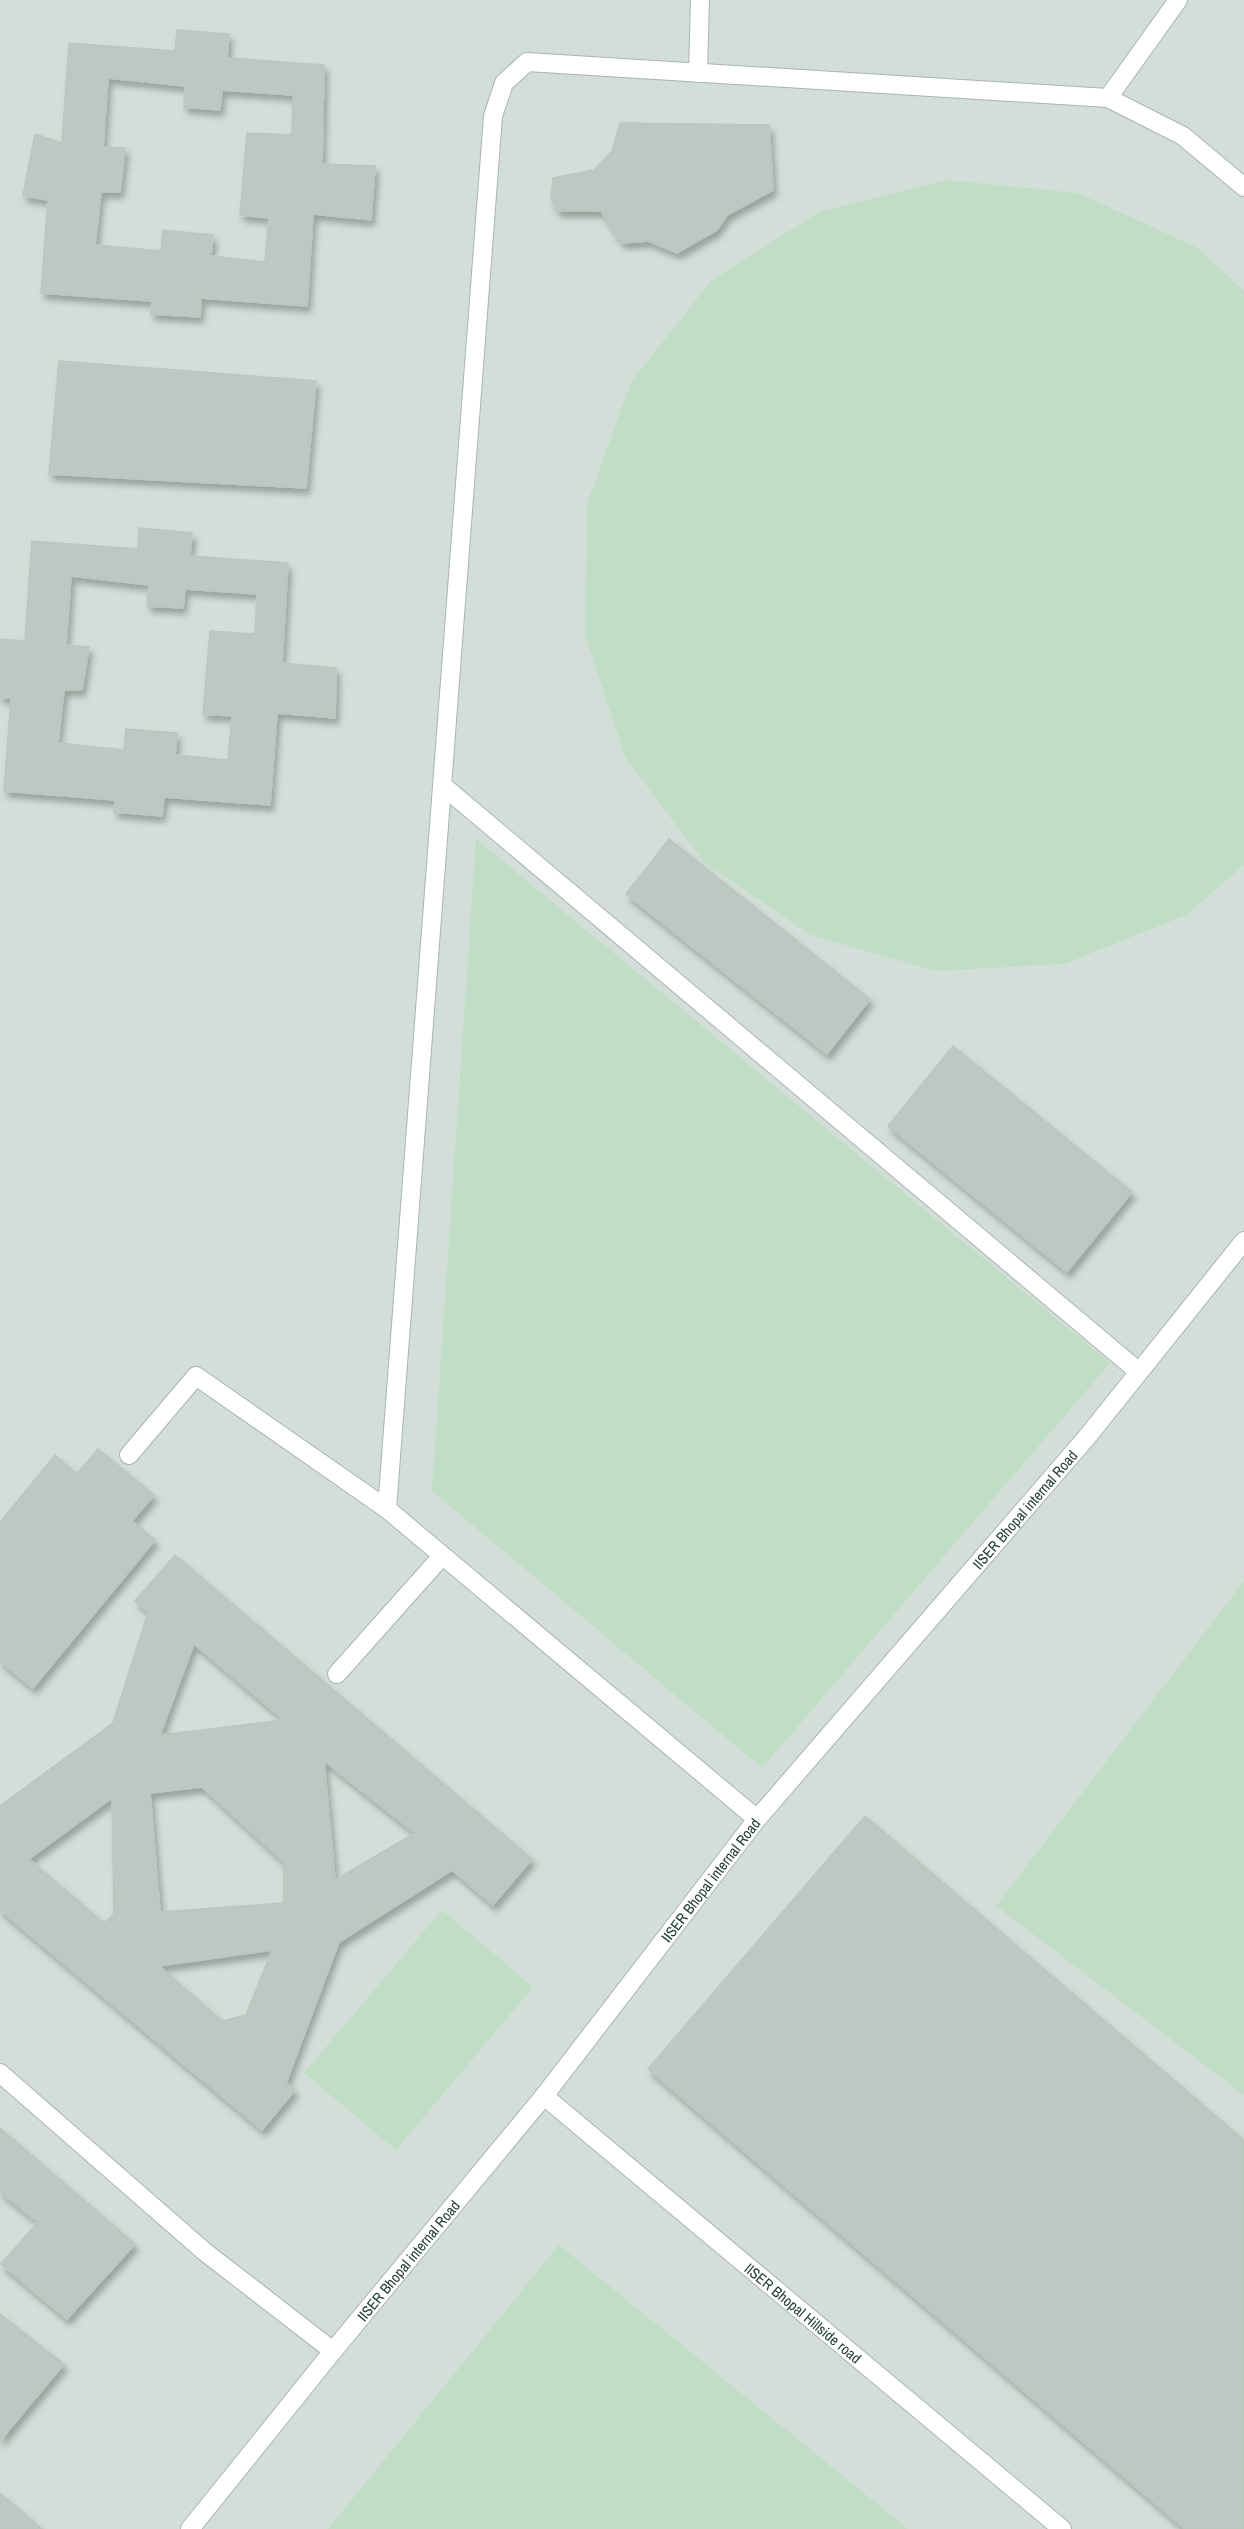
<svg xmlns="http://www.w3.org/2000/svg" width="1244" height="2529" viewBox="0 0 1244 2529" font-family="'Archivo Narrow',sans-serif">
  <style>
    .built { fill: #d4ded8 }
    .green { fill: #c0dec5 }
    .building { fill: #bbc9c2; stroke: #b8c8bf; stroke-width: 1.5; fill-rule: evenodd; filter: url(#shadow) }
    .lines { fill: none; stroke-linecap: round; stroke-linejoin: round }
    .lane-casing { stroke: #a8b6af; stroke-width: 20 }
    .street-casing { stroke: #a8b6af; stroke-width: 20 }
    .lane { stroke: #fff; stroke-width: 18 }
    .street { stroke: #fff; stroke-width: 18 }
    .labels { text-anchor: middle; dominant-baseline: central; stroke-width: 6; stroke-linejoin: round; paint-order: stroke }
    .street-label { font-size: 15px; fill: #254035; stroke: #f7faf8 }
  </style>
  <defs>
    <filter id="shadow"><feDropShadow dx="3.5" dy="6" stdDeviation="3" flood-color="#0004"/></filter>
  </defs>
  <rect width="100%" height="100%" fill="#e6eee9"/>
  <rect class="built" x="0" y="0" width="1244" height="2529"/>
  <g class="green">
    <polygon points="947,180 1078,193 1198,248 1244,291 1244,865 1186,915 1064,964 935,971 810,935 704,862 625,757 585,634 587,504 631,382 711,281 819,212"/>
    <polygon points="476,839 1110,1363 762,1768 432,1491"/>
    <polygon points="1244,1581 1244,2095 996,1906"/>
    <polygon points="442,1910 533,1987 396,2150 304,2073"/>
    <polygon points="559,2245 908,2529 328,2529"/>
  </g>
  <g class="building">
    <path d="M 177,30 L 229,34 L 227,58 L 324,65 L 322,164 L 375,166 L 371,220 L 313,214 L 307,306 L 201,298 L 200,317 L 151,314 L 152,301 L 41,293 L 48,200 L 23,196 L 35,134 L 62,143 L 69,43 L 175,51 ZM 108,78 L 185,86 L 184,107 L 220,110 L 222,90 L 293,95 L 292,135 L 247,133 L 240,215 L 269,218 L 265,262 L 211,256 L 213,235 L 163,230 L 161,251 L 95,245 L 101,192 L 120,192 L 125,148 L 103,147 Z"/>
    <polygon points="620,123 769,125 773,190 727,215 717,230 677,253 648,241 622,243 601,211 558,211 551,199 553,178 594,170 612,151"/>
    <polygon points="59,361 316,381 306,488 49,474"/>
    <path d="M 139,528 L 192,533 L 190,556 L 288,563 L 282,663 L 336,668 L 335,718 L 277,713 L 270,805 L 164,797 L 162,816 L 114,812 L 115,800 L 4,791 L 11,698 L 0,698 L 0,639 L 25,641 L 32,541 L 138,549 ZM 71,576 L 149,585 L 147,606 L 183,608 L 185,589 L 257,594 L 255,634 L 210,631 L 203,714 L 232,716 L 228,760 L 175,755 L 177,733 L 126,729 L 124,750 L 58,743 L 64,690 L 82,690 L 89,647 L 66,645 Z"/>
    <polygon points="669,839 870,999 827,1054 626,894"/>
    <polygon points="953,1046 1132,1192 1067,1272 888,1126"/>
    <polygon points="98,1449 154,1495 132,1521 155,1540 33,1688 0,1661 0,1522 55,1455 77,1474"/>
    <path d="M 175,1555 L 532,1859 L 493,1905 L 452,1870 L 339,1942 L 286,2083 L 295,2090 L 262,2130 L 0,1910 L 0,1806 L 113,1723 L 148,1612 L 135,1601 ZM 194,1644 L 284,1720 L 160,1735 ZM 324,1761 L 415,1833 L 335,1880 ZM 202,1787 L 284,1862 L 284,1903 L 160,1912 L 150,1793 ZM 112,1798 L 114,1914 L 104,1923 L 29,1859 ZM 272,1950 L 246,2015 L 222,2021 L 159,1966 Z"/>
    <polygon points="865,1816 1244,2140 1244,2529 1185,2529 648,2069"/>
    <polygon points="0,2128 135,2244 67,2319 1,2264 38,2222 0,2192"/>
    <polygon points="0,2314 64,2364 0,2441"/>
    <polygon points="0,2493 42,2529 0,2529"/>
  </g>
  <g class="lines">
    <defs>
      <g id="lane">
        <polyline points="698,73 700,0"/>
        <polyline points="1108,98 1178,0"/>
        <polyline points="129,1455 196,1376 387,1509"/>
        <polyline points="337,1674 442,1556"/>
        <polyline points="757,1819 387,1509 493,116 504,83 527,62 1108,98 1183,136 1244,187"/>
        <polyline points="0,2073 205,2252 333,2351"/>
        <path id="s1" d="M 544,2096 L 1062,2529"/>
        <path id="s2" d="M 190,2529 L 333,2351 L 544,2096 L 757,1819 L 1087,1437 L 1244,1241"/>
      </g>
      <polyline id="street" points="442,785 1139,1372"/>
    </defs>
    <use href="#lane" class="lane-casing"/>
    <use href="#street" class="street-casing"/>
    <use href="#lane" class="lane"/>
    <use href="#street" class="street"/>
  </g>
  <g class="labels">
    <g class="street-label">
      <text stroke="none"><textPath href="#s2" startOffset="1318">IISER Bhopal internal Road</textPath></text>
      <text stroke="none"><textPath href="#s2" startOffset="832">IISER Bhopal internal Road</textPath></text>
      <text stroke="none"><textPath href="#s2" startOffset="346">IISER Bhopal internal Road</textPath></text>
      <text stroke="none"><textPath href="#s1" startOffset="338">IISER Bhopal Hillside road</textPath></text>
    </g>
  </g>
</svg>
